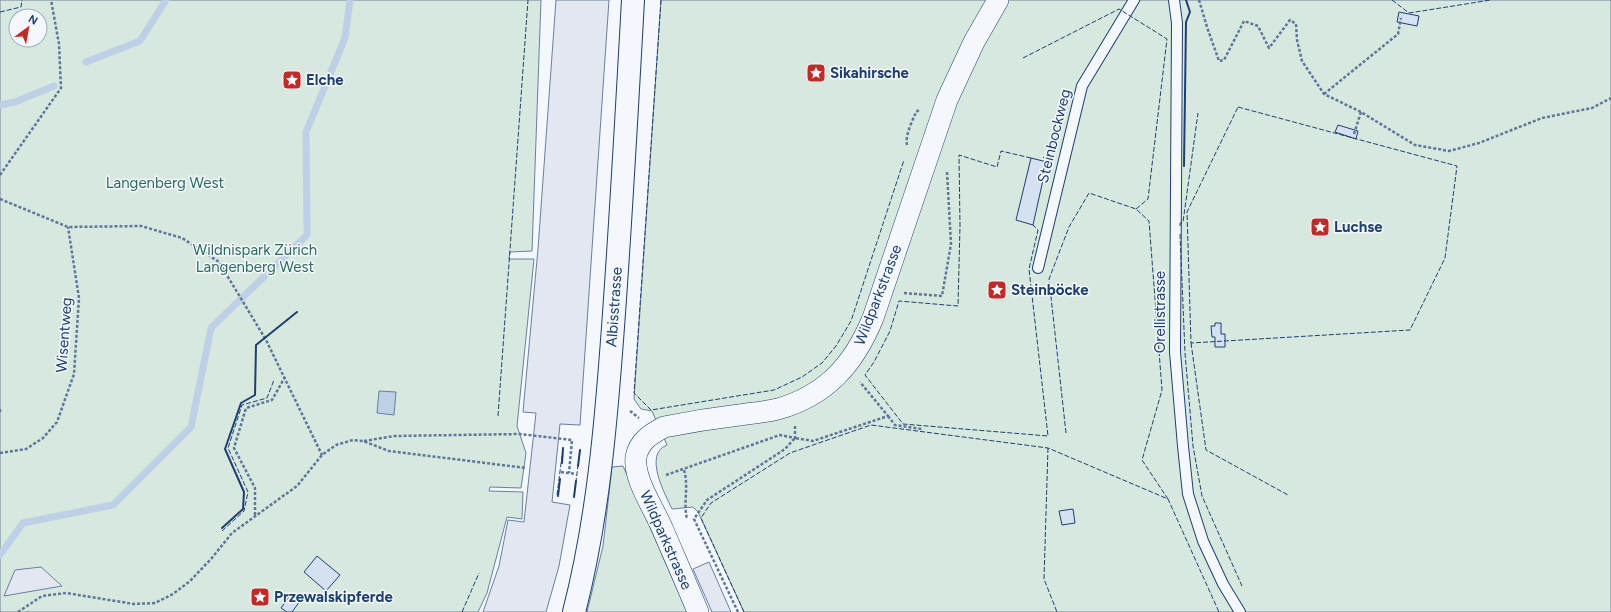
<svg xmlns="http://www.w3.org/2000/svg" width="1611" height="612" viewBox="0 0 1611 612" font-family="Figtree,sans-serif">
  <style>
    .green { fill: #d7e8df; stroke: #687fa3; fill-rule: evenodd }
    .parking { fill: #e3e8f0; stroke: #687fa3 }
    .water { fill: #bed0e5; stroke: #687fa3 }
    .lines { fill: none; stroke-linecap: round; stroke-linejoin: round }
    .stream { stroke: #bed0e5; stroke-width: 7 }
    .building { fill: #d5e0f0; stroke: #1d3f73 }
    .lane-casing { stroke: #1d3f73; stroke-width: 12 }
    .street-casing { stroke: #1d3f73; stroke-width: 22 }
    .secondary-casing { stroke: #1d3f73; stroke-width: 24 }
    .path { stroke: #5e769c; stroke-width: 2.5; stroke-dasharray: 3 2; stroke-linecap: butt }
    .lane { stroke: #f4f7fb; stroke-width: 10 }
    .street { stroke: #f4f7fb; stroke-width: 21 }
    .secondary { stroke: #f4f7fb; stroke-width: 22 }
    .fence { stroke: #1d3f73; stroke-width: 1; stroke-dasharray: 5 2; stroke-linecap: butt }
    .wall { stroke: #1d3f73; stroke-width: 2 }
    .labels { text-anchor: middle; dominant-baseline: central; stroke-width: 3; stroke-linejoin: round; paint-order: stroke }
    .poi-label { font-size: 15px; font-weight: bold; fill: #1d3f73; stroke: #f4f7fb; text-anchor: start }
    .street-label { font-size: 15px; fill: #1d3f73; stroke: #f4f7fb }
    .park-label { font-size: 15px; fill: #2c6c60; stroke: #f4f7fb }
  </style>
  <rect width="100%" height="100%" fill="#f4f7fb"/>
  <g class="green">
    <path d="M 0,0 L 541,0 L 532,251 L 510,252 L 509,259 L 534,259 L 517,426 L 526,453 L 521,488 L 490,487 L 489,491 L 523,492 L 522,519 L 507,517 L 487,593 L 478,612 L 0,612 ZM 16,16 L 40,16 L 40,40 L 16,40 Z"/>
    <path d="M 661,0 L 1611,0 L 1611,612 L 744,612 L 698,512 L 693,507 L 672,509 C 665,494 643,454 667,445 L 652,411 L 641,409 L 634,399 Z"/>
    <polygon points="623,466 687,612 587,612 603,546 612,467"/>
  </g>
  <g class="parking">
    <polygon points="556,0 609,0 580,425 560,424 552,502 570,505 559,566 546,612 483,612 499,566 508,520 524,522 536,413 523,412 538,249"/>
    <polygon points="709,562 731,612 712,612 693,569"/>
    <polygon points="41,567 62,586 4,596 15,570"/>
  </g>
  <polygon class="water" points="379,391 396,392 394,415 377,413"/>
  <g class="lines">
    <g class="stream">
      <polyline points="86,62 140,41 166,0"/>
      <polyline points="0,105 15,102 54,86"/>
      <polyline points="0,555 23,523 113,505 191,427 211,328 307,235 306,132 345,38 350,0"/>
    </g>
  </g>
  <g class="building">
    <polygon points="1399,12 1419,16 1417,26 1397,22"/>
    <polygon points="1338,125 1358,131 1356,139 1335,132"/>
    <polygon points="1031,158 1047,162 1033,225 1016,220"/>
    <polygon points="1215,323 1221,323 1221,334 1225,334 1225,347 1215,347 1215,337 1212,337 1211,326 1215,326"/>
    <polygon points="1073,509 1075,523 1062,525 1059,511"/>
    <polygon points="317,556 340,575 326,591 304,572"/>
    <polygon points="291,594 300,601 292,612 287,612 281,608"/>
  </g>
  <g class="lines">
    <defs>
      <g id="lane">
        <polyline points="1174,0 1177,23 1175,352 1183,446 1188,494 1203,541 1223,584 1240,612"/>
        <polyline points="1038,268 1082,86 1134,0"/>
      </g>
      <path id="street" d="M 698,612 C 687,585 675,558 663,530 C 655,510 633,479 636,457 C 639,441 651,434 664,427 C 689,422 714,418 739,415 C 752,413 766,412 778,409 C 827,395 854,364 873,318 L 947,100 L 974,42 L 998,0"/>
      <path id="secondary" d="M 574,612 C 598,519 606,423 613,327 C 621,218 627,109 633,0"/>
    </defs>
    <use href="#lane" class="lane-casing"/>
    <use href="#street" class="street-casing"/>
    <use href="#secondary" class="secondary-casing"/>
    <g class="path">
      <polyline points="1199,0 1207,27 1219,61 1224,60 1244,21 1258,26 1269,48 1290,20 1296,24 1297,40 1302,61 1324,94 1361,112 1415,145 1449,151 1479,143 1542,118 1592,108 1611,98"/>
      <polyline points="1324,94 1398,34 1401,18"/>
      <polyline points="1354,134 1361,112"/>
      <path d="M 907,145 C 905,135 912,122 916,112 L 919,110"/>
      <polyline points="0,175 61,88 59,44 51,0"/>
      <polyline points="0,199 68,227 141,226 182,238 219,262 266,340 322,455"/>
      <polyline points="904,293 942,296 951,244 947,172"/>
      <polyline points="630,411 639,418"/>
      <polyline points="0,412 0,407"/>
      <polyline points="888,416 895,425 922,429"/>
      <polyline points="364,441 394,436 520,434 572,440 569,473"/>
      <polyline points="0,453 26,449 43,438 57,422 74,374 79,298 68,227"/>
      <path d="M 684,470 C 689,486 683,503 687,519"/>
      <polyline points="561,472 576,474"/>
      <polyline points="666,475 780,435 795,438 795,426"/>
      <polyline points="255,515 255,488 234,448 246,408 272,400 285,377"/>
      <polyline points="18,612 42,596 66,593 134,604 155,603 173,594 190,581 211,559 232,533 297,486 322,455 336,445 353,440 363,441 389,451 526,468"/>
      <polyline points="738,612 694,519 707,500 785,449 795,438 813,441 888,416 860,382"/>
    </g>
    <use href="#lane" class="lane"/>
    <use href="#street" class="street"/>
    <use href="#secondary" class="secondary"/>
    <g class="fence">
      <polyline points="661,0 634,393 651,410 774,390 802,377 822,363 836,346 851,321 904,160"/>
      <polyline points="1392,0 1409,13 1491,0"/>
      <polyline points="0,12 21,7 22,0"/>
      <polyline points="1023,58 1119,9 1167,39 1148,199 1136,209"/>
      <polygon points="1238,107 1457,166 1445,258 1410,330 1191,343 1187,212"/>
      <polyline points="1031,158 1001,151 997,167 959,155 960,226 958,306 899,301 890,331 874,362 865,375 903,424 1048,436 1029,269 1038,230 1033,225"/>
      <polyline points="1180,226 1180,223 1183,222 1198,113"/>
      <polyline points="1180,234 1185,353 1193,446 1202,496 1242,586"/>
      <polyline points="1191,343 1206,450 1288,495"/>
      <polyline points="498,416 528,0"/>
      <polyline points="1066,433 1049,279 1069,227 1089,193 1136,209 1149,221 1162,390 1142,460 1168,499"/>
      <polyline points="1048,448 1044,579 1057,612"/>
      <polyline points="557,495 563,448"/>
      <polyline points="574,497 580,450"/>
      <polyline points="222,531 244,511 248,492 228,448 242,405 267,398 274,380"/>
      <polyline points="462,612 479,573"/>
      <polyline points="744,612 701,518 711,503 790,453 871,425 1048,448 1168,499 1219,612"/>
    </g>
    <g class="wall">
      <polyline points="1184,166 1186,22 1190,12 1186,0"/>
      <polyline points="562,463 563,448"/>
      <polyline points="578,466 580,450"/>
      <polyline points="558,496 560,479"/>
      <polyline points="574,497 576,481"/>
      <polyline points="222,528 243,509 244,492 225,449 241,403 255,395 256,345 297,312"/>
    </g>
  </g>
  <defs>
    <symbol id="sight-square" viewBox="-11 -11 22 22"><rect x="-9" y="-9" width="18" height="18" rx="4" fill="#c62828" stroke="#f4f7fb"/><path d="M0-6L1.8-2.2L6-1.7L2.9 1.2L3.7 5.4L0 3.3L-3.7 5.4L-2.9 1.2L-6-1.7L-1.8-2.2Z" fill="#fff"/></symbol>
  </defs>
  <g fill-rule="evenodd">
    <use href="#sight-square" x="805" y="62" width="22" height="22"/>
    <use href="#sight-square" x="281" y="69" width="22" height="22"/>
    <use href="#sight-square" x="1309" y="216" width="22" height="22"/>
    <use href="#sight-square" x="986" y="279" width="22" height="22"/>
    <use href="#sight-square" x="249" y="586" width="22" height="22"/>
  </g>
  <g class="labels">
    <g class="poi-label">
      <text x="830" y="73">Sikahirsche</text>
      <text x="306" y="80">Elche</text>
      <text x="1334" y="227">Luchse</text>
      <text x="1011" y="290">Steinböcke</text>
      <text x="274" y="597">Przewalskipferde</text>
    </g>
    <g class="street-label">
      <text transform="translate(1054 136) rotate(-76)">Steinbockweg</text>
      <text transform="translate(878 295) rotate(-69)">Wildparkstrasse</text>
      <text transform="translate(614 307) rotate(-86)">Albisstrasse</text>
      <text transform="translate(1160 312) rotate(-90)">Orellistrasse</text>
      <text transform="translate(64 335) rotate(-86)">Wisentweg</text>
      <text transform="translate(666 540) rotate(66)">Wildparkstrasse</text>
    </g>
    <g class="park-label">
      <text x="165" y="183">Langenberg West</text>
      <text x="255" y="250">Wildnispark Zürich<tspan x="255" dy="17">Langenberg West</tspan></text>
    </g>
  </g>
  <g transform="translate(28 28) rotate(32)"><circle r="19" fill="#f4f7fb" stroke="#9eadc5"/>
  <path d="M0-3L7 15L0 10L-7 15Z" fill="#c62828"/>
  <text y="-6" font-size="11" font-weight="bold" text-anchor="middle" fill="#1d3f73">N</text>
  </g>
</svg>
